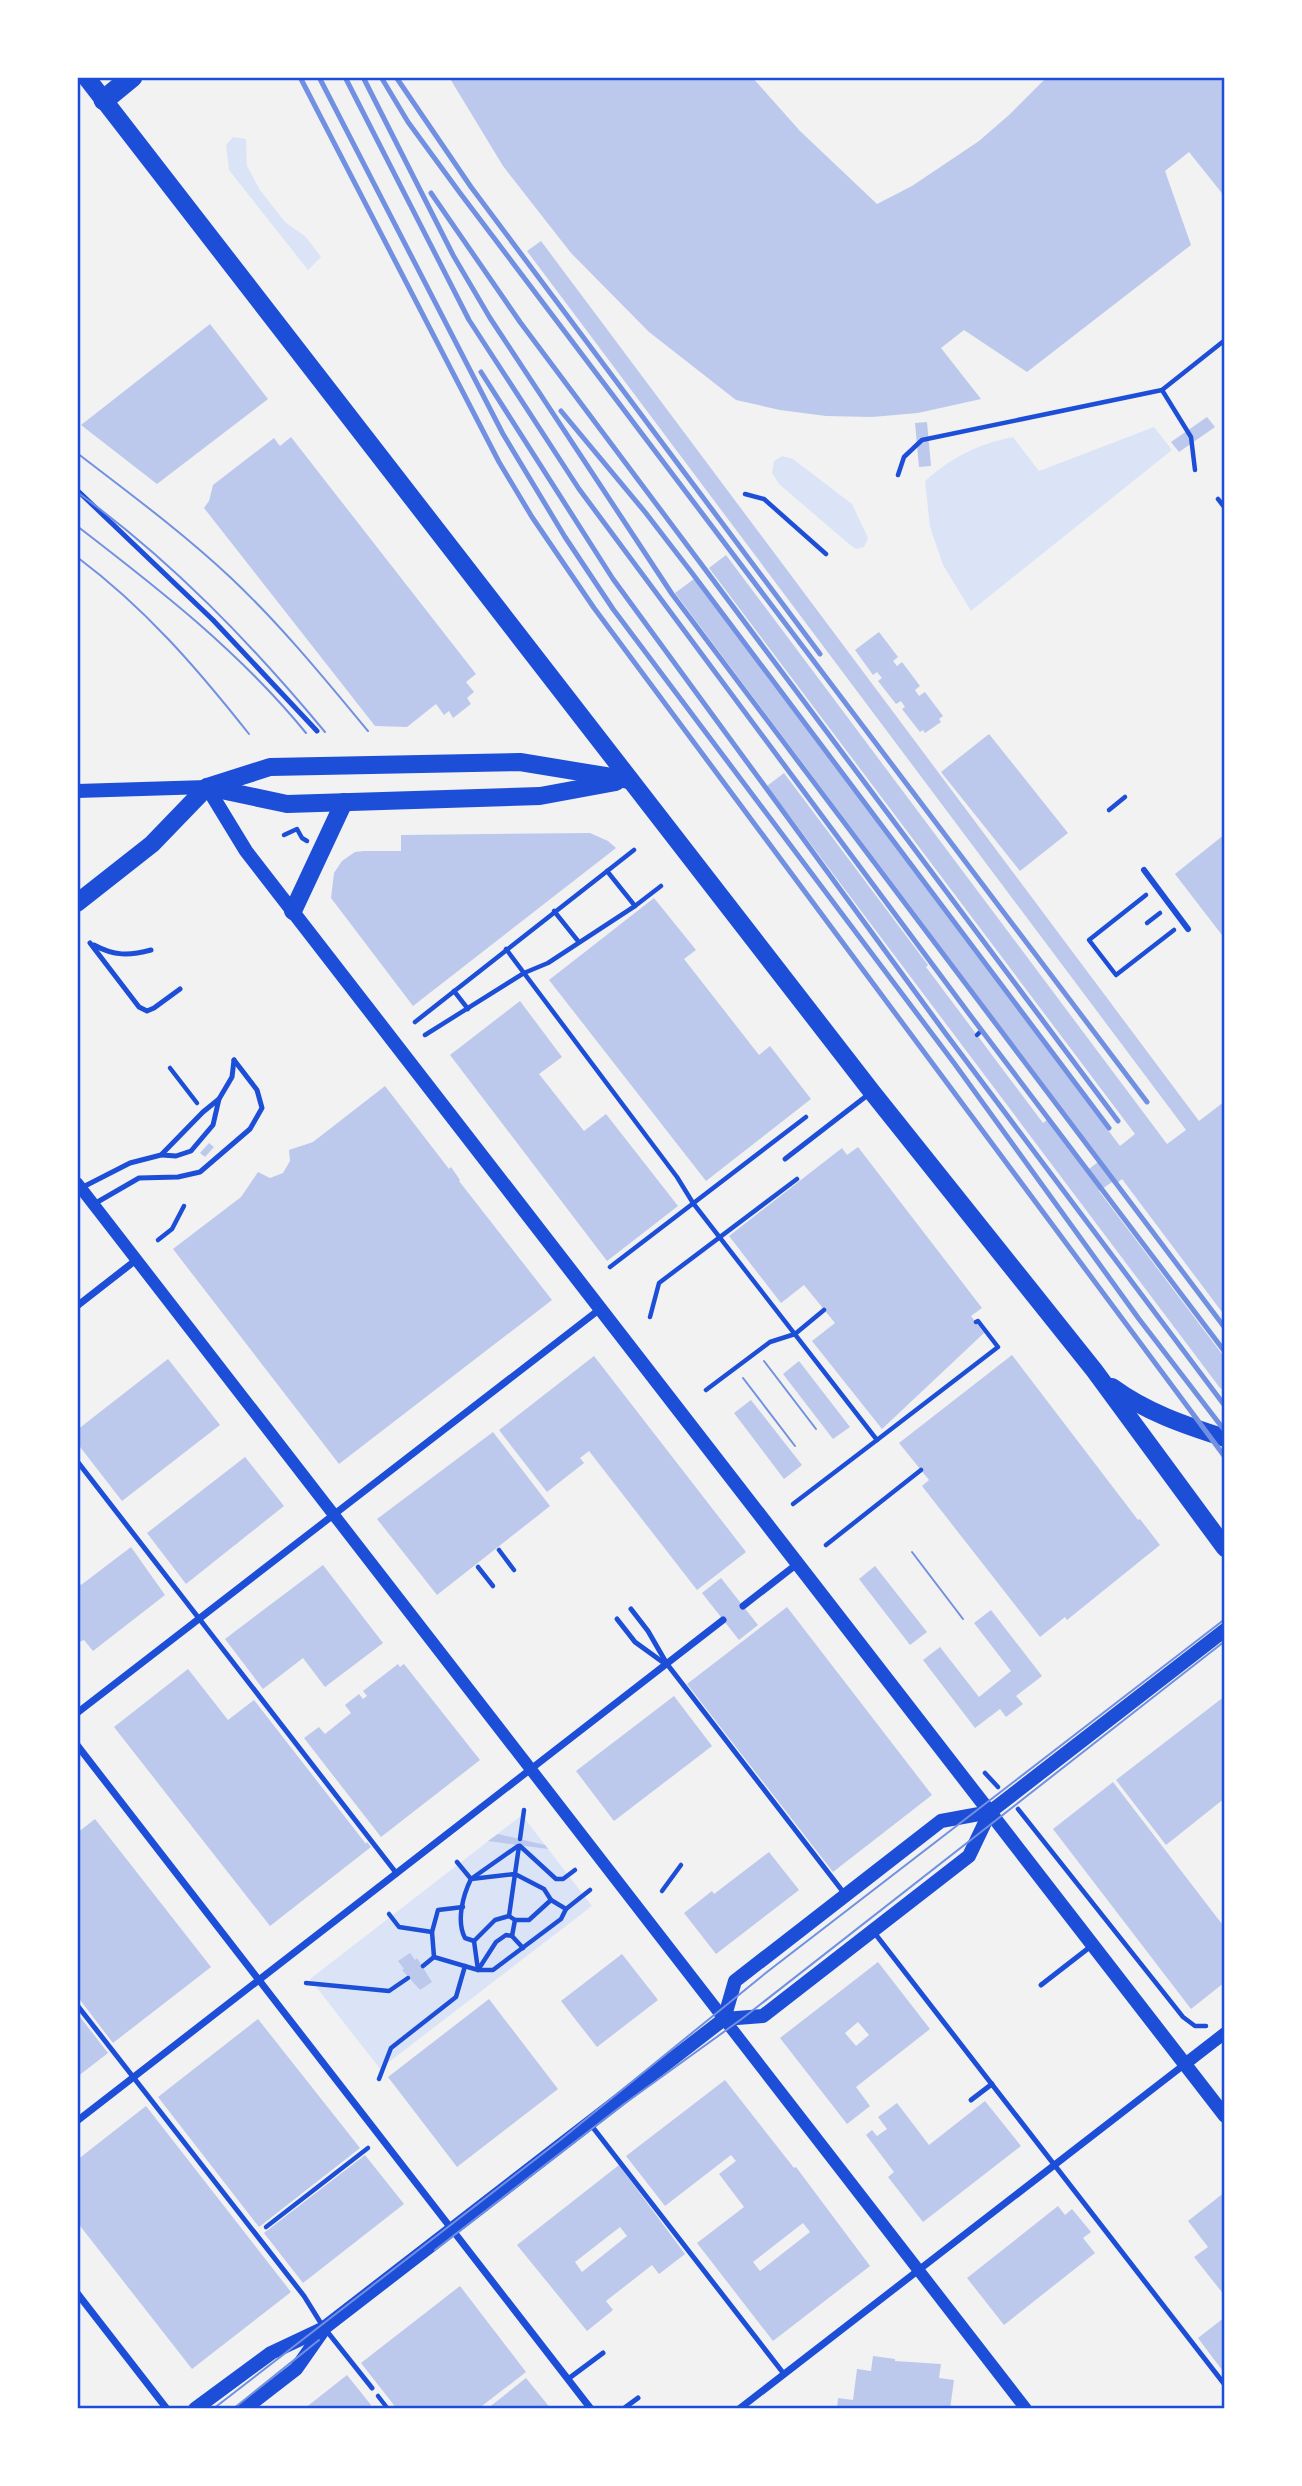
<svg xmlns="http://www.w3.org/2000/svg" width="1302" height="2486" viewBox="0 0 1302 2486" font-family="'PT Sans',sans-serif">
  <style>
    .green { fill: #dbe4f7 }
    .building { fill: #bdc9ec; fill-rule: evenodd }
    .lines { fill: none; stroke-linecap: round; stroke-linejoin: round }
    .path { stroke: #1d4ed8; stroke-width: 4.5 }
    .service { stroke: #1d4ed8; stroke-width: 5 }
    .pedestrian { stroke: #1d4ed8; stroke-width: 6 }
    .minor { stroke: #1d4ed8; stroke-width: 7 }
    .tertiary { stroke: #1d4ed8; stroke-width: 12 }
    .secondary { stroke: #1d4ed8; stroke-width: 14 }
    .primary { stroke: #1d4ed8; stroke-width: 18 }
    .motorway { stroke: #1d4ed8; stroke-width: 21 }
    .tram { stroke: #7290e2; stroke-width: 2 }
    .rail { stroke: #7290e2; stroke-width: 5 }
    .neatline { fill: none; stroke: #1d4ed8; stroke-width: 2.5 }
  </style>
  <rect width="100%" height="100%" fill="#f2f2f2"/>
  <g class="green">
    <polygon points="233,137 246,139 247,166 260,190 285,222 306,237 321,257 308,270 229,170 226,145"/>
    <path d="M 1154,427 L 1172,450 L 971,611 L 943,565 L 930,527 L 925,481 C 952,457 978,444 1013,437 L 1039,471 Z"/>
    <polygon points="782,456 793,459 852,504 868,538 864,547 856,549 849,544 779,484 772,473 774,461"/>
    <polygon points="522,1815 592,1906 380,2069 310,1979"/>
  </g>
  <g class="building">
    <polygon points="449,77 752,77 800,131 877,204 912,186 979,141 1009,115 1047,77 1225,77 1225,197 1189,152 1165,171 1191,245 1027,372 964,330 941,348 981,399 918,413 872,417 826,416 780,410 736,400 649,332 571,253 503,166"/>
    <polygon points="541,241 1199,1121 1225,1101 1225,1316 1122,1179 1117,1183 1115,1180 1099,1191 1225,1358 1225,1390 1220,1388 767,786 784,773 928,965 926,967 1043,1123 1047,1120 1086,1171 1101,1160 675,593 694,579 1120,1146 1135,1134 709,568 726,555 1167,1144 1186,1130 527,251"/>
    <polygon points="210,324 268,399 157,484 81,425"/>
    <polygon points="1207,417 1215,427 1179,452 1171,442"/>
    <polygon points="927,422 931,466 919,467 915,423"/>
    <polygon points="291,437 476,674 466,682 474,692 467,698 471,704 453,718 449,711 444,715 436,704 407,727 375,726 204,508 209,501 213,485 274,438 280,446"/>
    <polygon points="879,632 898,657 893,661 897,666 902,662 920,686 915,690 919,696 925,692 943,716 939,719 941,722 925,733 923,730 920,732 902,709 905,707 901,701 896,704 878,681 882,678 877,672 873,675 855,650"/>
    <polygon points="989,734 1068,833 1020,871 941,772"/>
    <polygon points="590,833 608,841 616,848 413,1006 331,898 334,873 342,861 355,852 364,851 401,851 401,835"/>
    <polygon points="1225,834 1225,939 1175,874"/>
    <polygon points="654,898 696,950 684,959 759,1055 770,1046 811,1099 706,1181 549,980"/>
    <polygon points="520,1001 562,1057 539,1074 584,1131 606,1114 678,1206 607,1261 450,1055"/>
    <polygon points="385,1086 449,1169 451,1167 460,1180 459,1181 552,1300 339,1464 173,1249 241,1197 258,1172 270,1178 283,1173 290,1161 289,1150 313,1142"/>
    <polygon points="209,1143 214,1147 205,1157 200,1153"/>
    <polygon points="858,1147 982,1308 971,1316 984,1333 882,1429 812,1341 835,1323 804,1285 781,1303 729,1236 842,1148 847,1155"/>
    <polygon points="1012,1355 1138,1520 1140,1519 1160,1545 1067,1620 1065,1617 1040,1637 922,1486 929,1480 899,1443"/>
    <polygon points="594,1356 746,1552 697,1590 589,1451 580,1458 584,1463 547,1492 499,1430"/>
    <polygon points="168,1359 220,1425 122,1501 77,1443 77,1430"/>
    <polygon points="799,1361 850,1427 833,1439 783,1374"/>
    <polygon points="751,1400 802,1465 784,1479 734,1413"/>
    <polygon points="493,1432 550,1506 437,1595 377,1519"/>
    <polygon points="245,1457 284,1506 186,1584 147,1533"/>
    <polygon points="131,1547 165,1595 93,1651 84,1640 77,1643 77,1580 81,1585"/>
    <polygon points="323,1565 383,1643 325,1687 303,1658 263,1689 225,1639"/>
    <polygon points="875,1566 927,1632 910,1645 859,1579"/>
    <polygon points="721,1578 758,1625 739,1640 702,1593"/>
    <polygon points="787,1607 932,1795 833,1872 687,1684"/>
    <polygon points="991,1610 1042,1676 1016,1696 1023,1704 1006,1717 1000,1709 975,1728 923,1660 940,1647 979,1697 1011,1671 974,1623"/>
    <polygon points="398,1664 400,1667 404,1664 480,1760 381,1837 304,1738 319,1727 325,1734 351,1713 345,1705 359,1694 363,1699 367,1696 363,1691"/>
    <polygon points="188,1669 228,1720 254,1700 366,1844 367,1842 371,1847 270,1926 114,1727"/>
    <polygon points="674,1696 712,1746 614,1821 576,1771"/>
    <polygon points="1225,1696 1225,1798 1166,1845 1116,1780"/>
    <polygon points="1113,1782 1225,1928 1225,1982 1191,2009 1053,1829"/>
    <polygon points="95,1819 211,1967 113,2043 77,1996 77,1833"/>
    <polygon points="498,1834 545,1845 548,1849 488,1841"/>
    <polygon points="769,1852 799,1890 716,1954 684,1913 712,1891 714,1894"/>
    <polygon points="410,1953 415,1960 417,1958 432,1982 420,1990 402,1970 404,1969 398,1961"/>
    <polygon points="622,1954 658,2000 597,2047 561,2001"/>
    <path d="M 878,1962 L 930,2029 L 856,2087 L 870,2106 L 847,2124 L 780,2038 ZM 858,2022 L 869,2035 L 856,2046 L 845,2033 Z"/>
    <polygon points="489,1999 558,2089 457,2167 388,2077"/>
    <polygon points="77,2013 108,2053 77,2077"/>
    <polygon points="258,2019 360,2148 259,2227 158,2097"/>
    <path d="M 725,2080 L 794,2168 L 796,2167 L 870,2266 L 773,2341 L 697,2243 L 744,2207 L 719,2174 L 736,2161 L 731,2155 L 665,2206 L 626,2156 ZM 803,2223 L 810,2232 L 760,2271 L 753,2262 Z"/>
    <polygon points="985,2101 1021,2146 923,2222 888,2177 894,2172 866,2135 872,2130 877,2136 887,2129 878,2117 897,2103 929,2145"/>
    <polygon points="146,2106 291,2292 192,2369 77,2222 77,2160"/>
    <polygon points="365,2155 404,2204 303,2283 264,2233"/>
    <path d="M 619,2165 L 685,2254 L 659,2274 L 652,2265 L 606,2301 L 613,2310 L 587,2331 L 517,2245 ZM 620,2227 L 627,2236 L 582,2272 L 575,2262 Z"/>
    <polygon points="1225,2192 1225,2296 1194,2257 1208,2247 1188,2221"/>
    <polygon points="1058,2206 1065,2215 1072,2209 1091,2232 1083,2238 1095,2253 1004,2325 967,2278"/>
    <polygon points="460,2286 526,2372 478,2409 397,2409 361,2363"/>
    <polygon points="1225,2317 1225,2374 1198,2338"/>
    <polygon points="873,2356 895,2359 895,2361 941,2364 939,2378 954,2380 950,2409 837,2409 838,2398 853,2400 857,2369 871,2371"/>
    <polygon points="347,2375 371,2405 367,2409 304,2409"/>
    <polygon points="526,2378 551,2409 487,2409"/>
  </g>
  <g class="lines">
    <g class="path">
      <polyline points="1162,390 1191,437 1195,470"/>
      <polyline points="898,475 904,457 922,440 1162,390 1225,340"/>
      <polyline points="745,494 764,499 826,554"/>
      <polyline points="1218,499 1225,508"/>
      <polyline points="1109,810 1125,797"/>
      <polyline points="284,835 297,829 302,838 307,841"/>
      <polyline points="607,871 635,906"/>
      <polyline points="1146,895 1089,940 1116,975 1174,930"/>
      <polyline points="554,911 578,941"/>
      <polyline points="1147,923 1160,913"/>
      <polyline points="506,949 677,1177 693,1203 877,1440 998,1347 978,1321 976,1322"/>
      <polyline points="454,991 468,1009"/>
      <polyline points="415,1022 634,850"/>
      <polyline points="425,1035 524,973 548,963 635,906 661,886"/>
      <polyline points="977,1035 979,1033"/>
      <polyline points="170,1068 197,1103"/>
      <polyline points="158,1240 172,1229 184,1206"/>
      <polyline points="610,1267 806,1117"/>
      <polyline points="650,1317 659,1283 797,1179"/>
      <polyline points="706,1390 770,1342 795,1334 824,1310"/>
      <polyline points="793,1504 877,1440"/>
      <polyline points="826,1545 921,1470"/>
      <polyline points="499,1550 514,1570"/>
      <polyline points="478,1567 493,1586"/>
      <polyline points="985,1773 998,1787"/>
      <polyline points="1018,1809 1183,2017 1195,2026 1206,2026"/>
      <polyline points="520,1839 524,1810"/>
      <path d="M 519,1846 L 509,1916 L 495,1920 L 474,1941 L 465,1938 C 456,1921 463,1895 471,1879 L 515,1874 L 544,1889 L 551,1900"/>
      <polyline points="520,1846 556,1879 563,1879 575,1870"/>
      <polyline points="457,1862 471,1879 518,1846"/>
      <polyline points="662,1891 681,1865"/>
      <polyline points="389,1914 399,1927 432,1932"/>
      <polyline points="509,1916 515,1920 529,1920 551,1900 566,1909 590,1890"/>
      <polyline points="512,1936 523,1948"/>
      <polyline points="474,1941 478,1970 496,1942 506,1935 512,1936 515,1920"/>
      <polyline points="434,1957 432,1932 438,1910 463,1907"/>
      <polyline points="423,1966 434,1957 478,1970 493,1970 561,1919 566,1909"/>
      <polyline points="306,1983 389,1991 408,1978"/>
      <polyline points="379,2079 391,2048 456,1997 465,1966"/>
      <polyline points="266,2227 368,2148"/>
      <polyline points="378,2396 388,2409"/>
    </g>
    <g class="service">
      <polyline points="77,490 213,620 317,731"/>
      <polyline points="90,943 139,1007 147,1011 154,1008 180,989"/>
      <path d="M 94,945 C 114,956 129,956 151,950"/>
      <polyline points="162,1155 176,1156 191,1151 213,1125 219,1099 232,1077 234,1060"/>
      <polyline points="785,1159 869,1094"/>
      <polyline points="81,1188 130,1163 161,1155 203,1112 219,1099"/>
      <polyline points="94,1204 139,1178 178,1177 200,1172 250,1129 262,1108 257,1090 234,1060"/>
      <polyline points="77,1461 397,1874"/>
      <polyline points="631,1609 648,1631 667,1664 844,1893"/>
      <polyline points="617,1619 635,1642 664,1663"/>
      <polyline points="873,1931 1225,2385"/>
      <polyline points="1041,1985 1090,1947"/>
      <polyline points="77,2005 304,2296 322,2325 372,2388"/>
      <polyline points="971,2100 992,2084"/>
      <polyline points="591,2125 784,2374"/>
      <polyline points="568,2379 603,2353"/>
      <polyline points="623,2409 638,2398"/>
    </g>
    <polyline class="pedestrian" points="1144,870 1188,929"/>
    <g class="minor">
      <polyline points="77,1306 136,1260"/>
      <polyline points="743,1606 797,1564"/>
      <polyline points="77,1713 600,1309"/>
      <polyline points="77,1745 591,2409"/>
      <polyline points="77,2121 723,1620"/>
      <polyline points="77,2293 167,2409"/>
      <polyline points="739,2409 1185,2064"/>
    </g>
    <g class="tertiary">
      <polyline points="77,1183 1026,2409"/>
      <polyline points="1185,2064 1225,2033"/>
    </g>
    <g class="secondary">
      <polyline points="77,791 207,787 246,851 1225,2116"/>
      <polyline points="724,2019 735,1981 941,1821 990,1812"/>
      <polyline points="195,2409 271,2353 324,2328 724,2019 763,2016 969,1856 990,1812 1225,1630"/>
      <polyline points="244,2409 296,2369 324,2329"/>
    </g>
    <g class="primary">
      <polyline points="86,77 872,1092 1094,1370 1225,1548"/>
      <polyline points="207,787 287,804 540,796 616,782"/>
      <polyline points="77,903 152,844 207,787 270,767 520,762 630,780"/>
      <polyline points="293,911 344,802"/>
      <path d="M 1112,1387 C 1146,1412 1184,1425 1225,1438"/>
    </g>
    <polyline class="motorway" points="104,100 132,77"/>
    <g class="tram">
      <path d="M 77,453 C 129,493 182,532 230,577 C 280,624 324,678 368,731"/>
      <path d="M 77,492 C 171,560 251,643 325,732"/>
      <path d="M 77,526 C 159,589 240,652 306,733"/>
      <path d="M 77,557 C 145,608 196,667 249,734"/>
      <polyline points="764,1361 816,1429"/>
      <polyline points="743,1378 795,1446"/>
      <polyline points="912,1552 963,1619"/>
      <polyline points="435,2250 624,2104 743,2018 1225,1641"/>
      <polyline points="213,2409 559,2141 767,1972 1225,1619"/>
      <polyline points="233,2409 319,2340"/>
    </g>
    <g class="rail">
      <polyline points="300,77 499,462 532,517 594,608 1225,1457"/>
      <polyline points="319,77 503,434 565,537 613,609 954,1063 1139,1319 1225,1431"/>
      <polyline points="345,77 469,320 579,489 970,1015 1225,1352"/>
      <polyline points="363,77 453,255 490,318 672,594 1225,1328"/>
      <polyline points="381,77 408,122 460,193 1147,1102"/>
      <polyline points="396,77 471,187 820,654"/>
      <polyline points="431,193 520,322 1118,1121"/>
      <polyline points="481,372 613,579 946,1034 1225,1406"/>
      <polyline points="561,411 645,512 692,573 1109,1128"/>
    </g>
  </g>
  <rect width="1302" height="2486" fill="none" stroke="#ffffff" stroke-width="158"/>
  <rect x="79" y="79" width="1144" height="2328" class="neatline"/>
</svg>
